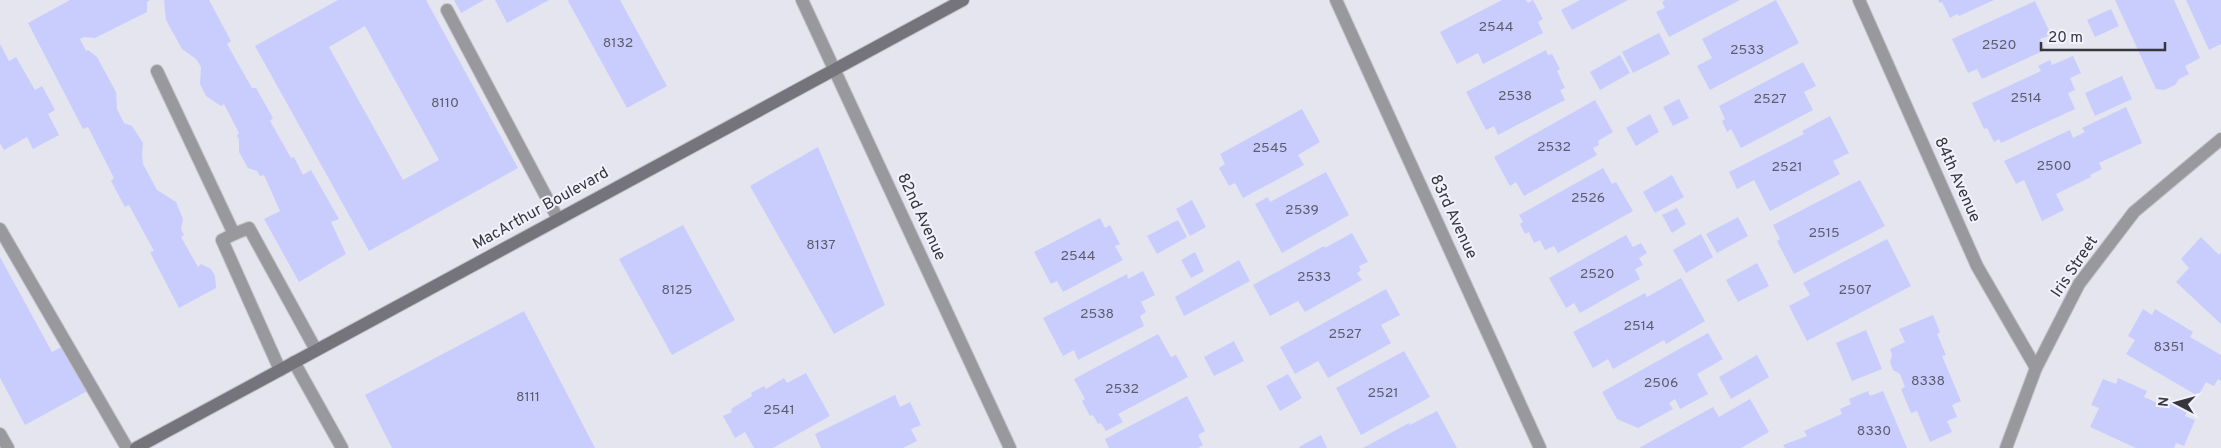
<svg xmlns="http://www.w3.org/2000/svg" width="2221" height="448" viewBox="0 0 2221 448" font-family="Overpass,sans-serif">
  <style>
    .building { fill: #c9cdfe; fill-rule: evenodd }
    .lines { fill: none; stroke-linecap: round; stroke-linejoin: round }
    .service-casing { stroke: #c1c2cb; stroke-width: 14 }
    .minor-casing { stroke: #c1c2cb; stroke-width: 14 }
    .tertiary-casing { stroke: #c1c2cb; stroke-width: 14 }
    .secondary-casing { stroke: #c1c2cb; stroke-width: 14 }
    .service { stroke: #99999d; stroke-width: 12 }
    .minor { stroke: #99999d; stroke-width: 12 }
    .tertiary { stroke: #99999d; stroke-width: 12 }
    .secondary { stroke: #74747a; stroke-width: 12 }
    .labels { text-anchor: middle; dominant-baseline: central; stroke-width: 4; stroke-linejoin: round; paint-order: stroke }
    .number-label { font-size: 14px; fill: #5c5c6c }
    .street-label { font-size: 16px; fill: #37373b; stroke: #f1f2fd }
  </style>
  <rect width="100%" height="100%" fill="#e4e5ef"/>
  <g class="building">
    <polygon points="70,0 150,0 147,2 147,12 95,38 84,37 80,39 86,51 88,50 97,57 116,92 117,109 124,123 132,126 143,143 142,155 143,164 157,190 176,202 183,219 181,229 184,235 181,237 198,267 201,264 211,269 215,276 216,288 179,308 150,252 154,251 129,205 125,207 111,181 114,178 88,127 83,129 28,23"/>
    <polygon points="164,0 209,0 231,41 227,44 252,88 256,88 273,118 270,121 291,158 294,157 303,175 311,170 339,219 331,222 346,254 299,282 264,219 280,211 264,175 260,176 257,171 248,168 239,152 239,139 237,136 239,133 224,104 221,106 206,96 200,84 201,67 196,59 182,49 166,20"/>
    <path d="M 338,0 L 426,0 L 518,168 L 369,251 L 255,46 ZM 365,26 L 439,160 L 403,180 L 329,47 Z"/>
    <polygon points="454,0 484,0 461,13"/>
    <polygon points="495,0 549,0 507,23"/>
    <polygon points="569,0 620,0 667,86 627,108 568,1"/>
    <polygon points="1502,0 1526,0 1528,3 1533,0 1543,19 1538,22 1543,33 1483,64 1478,53 1457,64 1440,32"/>
    <polygon points="1580,0 1628,0 1572,30 1561,10"/>
    <polygon points="1665,0 1740,0 1669,37 1656,12 1665,8 1662,2"/>
    <polygon points="1776,0 1799,43 1710,90 1697,66 1712,58 1702,39"/>
    <polygon points="1938,0 1994,0 1959,16 1957,14 1950,18 1942,2 1940,3"/>
    <polygon points="2115,0 2174,0 2200,58 2185,66 2189,74 2179,79 2175,85 2164,90 2156,89"/>
    <polygon points="2186,0 2221,0 2221,44 2209,50"/>
    <polygon points="2035,1 2051,35 2040,39 2045,50 1982,79 1977,69 1968,73 1952,39"/>
    <polygon points="2111,9 2119,26 2095,37 2087,20"/>
    <polygon points="1659,33 1670,54 1633,73 1622,52"/>
    <polygon points="0,44 9,61 16,57 35,90 42,86 55,110 48,114 59,135 33,149 27,137 4,150 0,143"/>
    <polygon points="1546,50 1548,55 1552,54 1560,69 1557,71 1565,88 1560,90 1565,100 1498,135 1494,126 1486,130 1466,92"/>
    <polygon points="1620,55 1630,73 1600,90 1590,72"/>
    <polygon points="2073,56 2081,73 2070,78 2075,90 2068,93 2075,109 2001,143 1999,139 1994,142 1987,128 1984,129 1972,103 2041,71 2038,66 2050,60 2052,65"/>
    <polygon points="1803,62 1816,86 1804,92 1813,110 1741,148 1731,129 1727,132 1722,121 1725,119 1719,106"/>
    <polygon points="2122,76 2132,99 2095,116 2085,93"/>
    <polygon points="1679,99 1689,118 1673,126 1663,107"/>
    <polygon points="1595,100 1613,132 1598,141 1599,145 1593,148 1597,155 1524,196 1516,182 1510,186 1494,157"/>
    <polygon points="2126,107 2142,143 2099,163 2102,169 2090,175 2091,177 2056,194 2064,210 2042,221 2024,180 2016,184 2004,161 2070,130 2073,138 2085,132 2082,128"/>
    <polygon points="1302,109 1320,142 1298,155 1304,165 1243,198 1235,183 1229,186 1219,168 1225,164 1220,154"/>
    <polygon points="1650,114 1659,132 1636,146 1626,128"/>
    <polygon points="1830,116 1849,153 1833,161 1840,174 1770,211 1754,180 1737,189 1729,172 1804,134 1802,131"/>
    <polygon points="818,147 885,305 834,334 750,186"/>
    <polygon points="1603,168 1612,184 1616,182 1633,211 1558,253 1554,246 1545,250 1540,240 1534,243 1529,232 1525,234 1520,224 1523,222 1519,215"/>
    <polygon points="1326,172 1349,215 1282,253 1255,204 1268,197 1270,202"/>
    <polygon points="1672,175 1684,197 1655,213 1643,192"/>
    <polygon points="1860,180 1885,226 1794,274 1777,241 1780,239 1773,225"/>
    <polygon points="1192,200 1206,227 1190,236 1176,209"/>
    <polygon points="1677,208 1686,224 1672,233 1662,215"/>
    <polygon points="1738,217 1748,236 1717,253 1706,234"/>
    <polygon points="1100,218 1105,228 1110,225 1120,244 1115,246 1123,260 1063,292 1057,281 1051,284 1034,252"/>
    <polygon points="1178,220 1187,237 1157,254 1147,236"/>
    <polygon points="683,225 735,320 672,355 619,259"/>
    <polygon points="1352,233 1368,262 1359,266 1361,270 1357,273 1362,280 1305,312 1298,301 1270,316 1253,285 1324,246 1325,248"/>
    <polygon points="1701,234 1713,257 1686,273 1673,250"/>
    <polygon points="1626,235 1633,247 1641,243 1647,253 1639,258 1643,265 1635,269 1640,279 1580,313 1574,303 1566,308 1549,278"/>
    <polygon points="2201,237 2219,255 2221,252 2221,324 2176,282 2189,268 2181,259"/>
    <polygon points="1887,239 1911,286 1807,341 1789,306 1810,295 1803,283"/>
    <polygon points="1195,252 1204,271 1191,278 1181,260"/>
    <polygon points="0,257 52,352 65,345 89,390 25,425 0,378"/>
    <polygon points="1239,260 1250,281 1184,316 1175,297"/>
    <polygon points="1757,263 1769,286 1738,302 1726,280"/>
    <polygon points="1143,271 1155,295 1141,302 1146,312 1140,316 1144,326 1078,360 1074,350 1063,356 1043,318 1127,274 1128,279"/>
    <polygon points="1681,278 1705,321 1666,344 1664,340 1613,369 1608,359 1593,368 1573,332 1645,293 1647,297"/>
    <polygon points="1386,289 1400,315 1381,325 1391,343 1328,378 1318,361 1295,374 1280,347"/>
    <polygon points="2143,309 2152,315 2155,309 2193,332 2190,337 2221,355 2221,381 2218,379 2214,386 2206,382 2198,396 2126,354 2135,340 2128,336"/>
    <polygon points="524,311 595,448 392,448 365,395"/>
    <polygon points="1933,315 1940,332 1937,334 1946,355 1942,356 1961,401 1952,405 1957,417 1947,421 1952,432 1930,442 1917,411 1911,413 1901,389 1905,387 1900,374 1893,370 1890,362 1892,355 1890,349 1905,342 1899,329"/>
    <polygon points="1866,330 1882,369 1852,381 1836,343"/>
    <polygon points="1708,333 1723,359 1697,374 1708,394 1680,409 1675,399 1669,403 1673,409 1638,428 1617,419 1602,392"/>
    <polygon points="1158,334 1171,357 1176,355 1188,377 1118,414 1123,422 1106,431 1101,423 1098,424 1093,415 1090,416 1082,401 1085,399 1074,379"/>
    <polygon points="1234,341 1244,361 1214,376 1204,357"/>
    <polygon points="1404,351 1430,397 1361,435 1336,388"/>
    <polygon points="1757,355 1769,377 1731,399 1719,377"/>
    <polygon points="806,373 830,416 773,448 754,448 745,432 735,438 723,416 732,412 731,409 752,396 751,393 764,386 766,389 784,378 787,383"/>
    <polygon points="1288,374 1302,398 1280,411 1266,386"/>
    <polygon points="2118,378 2147,391 2144,397 2162,405 2164,400 2187,410 2185,416 2195,420 2184,446 2176,443 2174,448 2136,448 2090,427 2099,408 2091,405 2103,379 2116,384"/>
    <polygon points="1868,391 1870,396 1883,391 1907,448 1785,448 1783,445 1807,436 1804,431 1842,414 1840,409 1851,404 1849,399"/>
    <polygon points="895,395 900,407 910,402 921,425 911,429 917,441 903,448 821,448 815,434"/>
    <polygon points="1187,396 1205,431 1198,435 1203,445 1198,448 1109,448 1105,439"/>
    <polygon points="1750,399 1769,432 1741,448 1639,448 1713,407 1719,417"/>
    <polygon points="1437,411 1457,448 1363,448 1409,423 1410,425"/>
    <polygon points="1321,435 1327,448 1300,448 1299,447"/>
  </g>
  <g class="lines">
    <defs>
      <g id="service">
        <polyline points="447,10 558,219"/>
        <polyline points="157,71 234,234 249,228 316,350"/>
        <polyline points="0,229 127,448"/>
        <polyline points="234,234 222,240 280,370"/>
        <polyline points="294,362 342,448"/>
        <polyline points="0,434 8,448"/>
      </g>
      <g id="minor">
        <polyline points="1336,0 1540,448"/>
        <polyline points="1859,0 1977,266 2036,368"/>
        <polyline points="2006,448 2036,368 2079,284 2134,212 2221,139"/>
      </g>
      <polyline id="tertiary" points="802,0 1010,448"/>
      <polyline id="secondary" points="136,448 963,0"/>
    </defs>
    <use href="#service" class="service-casing"/>
    <use href="#minor" class="minor-casing"/>
    <use href="#tertiary" class="tertiary-casing"/>
    <use href="#secondary" class="secondary-casing"/>
    <use href="#service" class="service"/>
    <use href="#minor" class="minor"/>
    <use href="#tertiary" class="tertiary"/>
    <use href="#secondary" class="secondary"/>
  </g>
  <g class="labels">
    <g class="number-label">
      <text x="1496" y="27">2544</text>
      <text x="618" y="43">8132</text>
      <text x="1999" y="45">2520</text>
      <text x="1747" y="50">2533</text>
      <text x="1515" y="96">2538</text>
      <text x="2026" y="98">2514</text>
      <text x="1770" y="99">2527</text>
      <text x="445" y="103">8110</text>
      <text x="1554" y="147">2532</text>
      <text x="1270" y="148">2545</text>
      <text x="2054" y="166">2500</text>
      <text x="1787" y="167">2521</text>
      <text x="1588" y="198">2526</text>
      <text x="1302" y="210">2539</text>
      <text x="1824" y="233">2515</text>
      <text x="821" y="245">8137</text>
      <text x="1078" y="256">2544</text>
      <text x="1597" y="274">2520</text>
      <text x="1314" y="277">2533</text>
      <text x="677" y="290">8125</text>
      <text x="1855" y="290">2507</text>
      <text x="1097" y="314">2538</text>
      <text x="1639" y="326">2514</text>
      <text x="1345" y="334">2527</text>
      <text x="2169" y="347">8351</text>
      <text x="1928" y="381">8338</text>
      <text x="1661" y="383">2506</text>
      <text x="1122" y="389">2532</text>
      <text x="1383" y="393">2521</text>
      <text x="528" y="397">8111</text>
      <text x="779" y="410">2541</text>
      <text x="1874" y="431">8330</text>
    </g>
    <g class="street-label">
      <text transform="translate(1957 180) rotate(66)">84th Avenue</text>
      <text transform="translate(541 209) rotate(-29)">MacArthur Boulevard</text>
      <text transform="translate(921 217) rotate(65)">82nd Avenue</text>
      <text transform="translate(1453 217) rotate(65)">83rd Avenue</text>
      <text transform="translate(2075 267) rotate(-56)">Iris Street</text>
    </g>
  </g>
  <g transform="translate(2176 403) rotate(276)" stroke="#f1f2fd" stroke-width="4" paint-order="stroke">
  <path d="M0-4L9 19L0 12L-9 19Z" fill="#37373b"/>
  <text y="-8" font-size="14" font-weight="bold" text-anchor="middle" fill="#37373b">N</text>
  </g>
  <path d="M2041 42v8h124v-8" fill="none" stroke="#37373b" stroke-width="2.5"/>
  <text x="2048" y="42" font-size="15" fill="#37373b" stroke="#f1f2fd" stroke-width="4" paint-order="stroke">20 m</text>
</svg>
